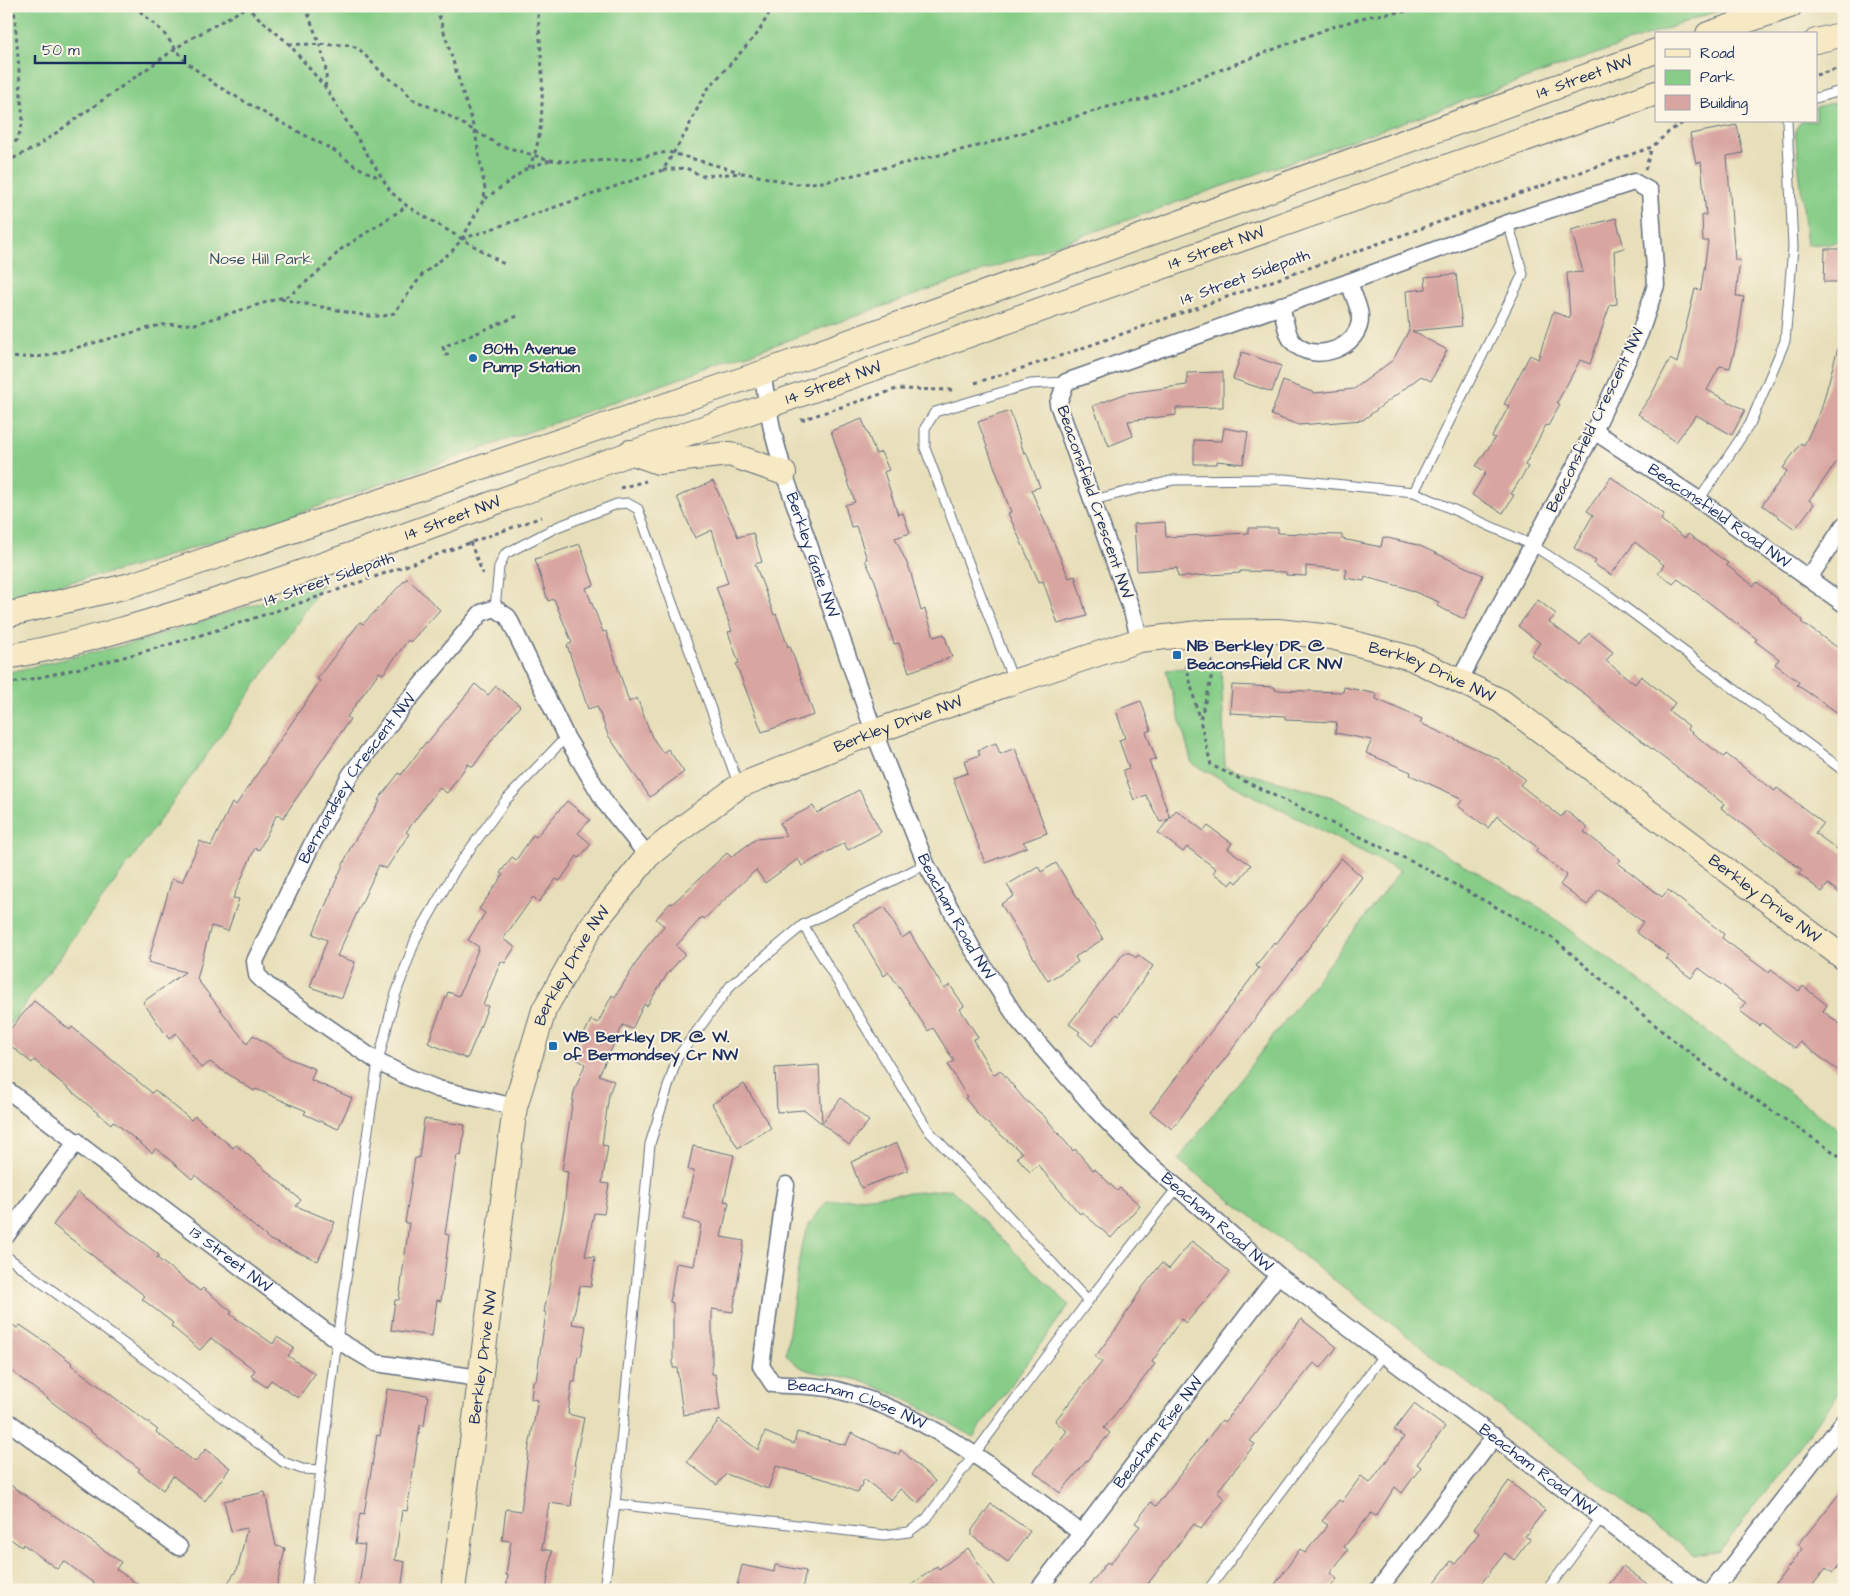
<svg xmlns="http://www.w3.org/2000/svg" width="1850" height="1596" viewBox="0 0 1850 1596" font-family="'Architects Daughter',sans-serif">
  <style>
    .green { fill: #87cd88; stroke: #517e73 }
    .building { fill: #d8a5a0 }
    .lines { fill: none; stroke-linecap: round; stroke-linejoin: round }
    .lane-casing { stroke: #626d7e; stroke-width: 11 }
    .street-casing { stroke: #626d7e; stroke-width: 19 }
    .secondary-casing { stroke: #626d7e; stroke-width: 26 }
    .path { stroke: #626d7e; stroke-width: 3; stroke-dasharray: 4 4; stroke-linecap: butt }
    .lane { stroke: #fff; stroke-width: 9 }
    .street { stroke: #fff; stroke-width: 16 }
    .secondary { stroke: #f6e9c3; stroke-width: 24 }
    .poi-dot { fill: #1f6fb2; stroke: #fcf5e5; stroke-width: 2 }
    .labels { text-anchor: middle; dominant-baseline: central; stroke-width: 4; stroke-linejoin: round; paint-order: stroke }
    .street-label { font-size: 16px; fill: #1b2f5e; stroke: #fcf5e5 }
    .park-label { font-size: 16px; fill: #365668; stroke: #fcf5e5 }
    .poi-label { font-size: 16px; font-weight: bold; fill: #1b2f5e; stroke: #fcf5e5; text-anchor: start }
  </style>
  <rect width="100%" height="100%" fill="#fcf5e5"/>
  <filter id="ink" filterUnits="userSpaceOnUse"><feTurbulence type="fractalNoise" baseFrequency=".02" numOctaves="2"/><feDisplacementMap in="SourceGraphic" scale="10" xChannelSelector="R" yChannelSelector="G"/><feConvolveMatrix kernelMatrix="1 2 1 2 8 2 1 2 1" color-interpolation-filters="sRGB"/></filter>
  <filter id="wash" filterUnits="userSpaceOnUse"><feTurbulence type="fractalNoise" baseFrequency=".0096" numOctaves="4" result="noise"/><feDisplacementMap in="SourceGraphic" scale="20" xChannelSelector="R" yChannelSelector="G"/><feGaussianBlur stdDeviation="1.12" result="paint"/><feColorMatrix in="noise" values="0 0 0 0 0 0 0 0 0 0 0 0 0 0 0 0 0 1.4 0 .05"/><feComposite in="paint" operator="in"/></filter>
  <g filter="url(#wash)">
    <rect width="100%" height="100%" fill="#e7dfb9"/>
    <g class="green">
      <polygon points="6,6 1731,6 266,525 126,569 6,597"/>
      <polygon points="1844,100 1844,242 1807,245 1795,130 1801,121 1816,121 1816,107 1819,106"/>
      <path d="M 324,582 C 225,736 114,882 6,1030 L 6,673 L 137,642 Z"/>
      <polygon points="1221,664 1225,767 1332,797 1422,841 1542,909 1844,1133 1844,1387 1721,1550 1694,1556 1178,1160 1400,871 1192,764 1166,670"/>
      <path d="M 951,1189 L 1069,1305 L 973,1437 C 940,1417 913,1401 877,1387 C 866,1382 852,1378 840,1376 C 817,1373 801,1373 786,1354 L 801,1247 L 809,1225 L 827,1201 Z"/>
    </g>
    <g id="blocks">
      <g class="building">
        <polygon points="1737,125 1743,153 1727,156 1735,260 1740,260 1736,296 1744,297 1738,336 1730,368 1720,366 1707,390 1745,410 1732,435 1696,415 1676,442 1638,414 1650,397 1670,359 1677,363 1695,289 1701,290 1708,241 1703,241 1702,215 1706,215 1701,162 1696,163 1690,134"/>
        <polygon points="1616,218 1624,248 1614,251 1617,304 1610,305 1590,364 1580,360 1557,403 1560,404 1548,426 1546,425 1525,465 1528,467 1511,494 1514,495 1503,513 1472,495 1486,472 1476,466 1495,438 1492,437 1509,406 1504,404 1530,355 1538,359 1553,312 1570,318 1567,273 1583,272 1571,230"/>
        <polygon points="1825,249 1844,249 1844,282 1824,282"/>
        <polygon points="1456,274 1462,326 1412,331 1447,350 1431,381 1421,376 1363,420 1299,425 1271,415 1283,381 1315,393 1354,389 1393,360 1409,330 1406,291 1426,289 1425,277"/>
        <polygon points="1839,344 1844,345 1844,452 1809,500 1814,504 1795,529 1762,505 1787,471 1783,468 1801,443 1804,445 1821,410"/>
        <polygon points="1242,352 1281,366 1272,392 1233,379"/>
        <polygon points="1223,372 1223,407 1176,408 1176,415 1128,421 1133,436 1109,446 1093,406 1127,393 1187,385 1187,373"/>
        <polygon points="1010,411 1024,453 1026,452 1040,487 1031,490 1069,578 1075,576 1087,616 1058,624 1043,581 1039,582 1008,513 1011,512 978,422"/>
        <polygon points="862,419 876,454 881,452 889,470 884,472 898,515 903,513 910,533 895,538 910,570 921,611 925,609 934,637 944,634 952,657 909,672 899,643 894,644 875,581 865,560 867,559 856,526 851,527 845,505 855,502 831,431"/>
        <polygon points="1224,428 1248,432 1243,464 1217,461 1217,464 1194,464 1194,440 1222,441"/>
        <polygon points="1611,477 1664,514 1661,520 1685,538 1688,534 1728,563 1726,565 1754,586 1757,582 1778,599 1777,600 1802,620 1801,622 1844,652 1844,717 1797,685 1799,682 1775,664 1779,659 1755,641 1757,639 1678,579 1673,584 1658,573 1664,565 1635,542 1611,575 1594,564 1596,561 1574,548 1593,515 1587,511"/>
        <polygon points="713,481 738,537 753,533 762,562 755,564 774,615 776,614 788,647 790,646 814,715 762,732 736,664 739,663 728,632 732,631 716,587 728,583 712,530 695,538 677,497"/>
        <polygon points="1165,522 1166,537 1248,533 1248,528 1278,528 1278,533 1342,535 1342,539 1381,547 1383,537 1418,545 1483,575 1464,619 1437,606 1439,602 1403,587 1365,577 1364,581 1345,578 1347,570 1306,566 1306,576 1286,575 1286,572 1240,571 1240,573 1178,577 1177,568 1137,571 1134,524"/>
        <polygon points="580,544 594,585 586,588 603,632 606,631 629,702 637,698 652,737 663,753 668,749 684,772 650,797 608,735 597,706 588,709 567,645 572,643 554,599 548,601 535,559"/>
        <polygon points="407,578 440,610 410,642 408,640 383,674 379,672 347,717 350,719 283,818 277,814 259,850 255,848 233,898 239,899 228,931 211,926 197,979 247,1044 253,1035 290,1059 315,1069 311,1080 352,1098 338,1129 304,1114 306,1111 256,1089 254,1091 210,1062 201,1068 176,1033 169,1039 143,1002 185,972 148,962 172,879 182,882 200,841 211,846 232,803 236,805 320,681 317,679 335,655 360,622 363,624"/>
        <polygon points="1538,600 1556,614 1549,622 1580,645 1589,633 1613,652 1606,661 1635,684 1641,676 1675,703 1669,711 1689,726 1687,729 1724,757 1726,754 1775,791 1777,788 1823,823 1815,833 1844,854 1844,896 1828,884 1822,892 1799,874 1802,870 1721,808 1724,804 1610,717 1589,697 1531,655 1540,643 1518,626"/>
        <polygon points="475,684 488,695 496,686 520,706 494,737 473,767 468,764 447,793 439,788 406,832 409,834 386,869 379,865 337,956 355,962 342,998 310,987 327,940 313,934 351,846 380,801 378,800 399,773 401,775 426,742 427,743"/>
        <polygon points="1232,685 1275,687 1275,690 1343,692 1344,687 1377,694 1376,699 1422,719 1420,723 1498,759 1525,779 1520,785 1561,817 1566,811 1588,828 1584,832 1621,860 1618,863 1662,897 1668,890 1724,934 1722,938 1769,973 1771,970 1799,991 1803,986 1827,1005 1823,1011 1844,1027 1844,1075 1800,1042 1795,1048 1762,1023 1760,1026 1740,1011 1746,1003 1699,968 1691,978 1666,959 1669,956 1636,932 1643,922 1599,889 1587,905 1560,885 1567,875 1535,851 1538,848 1497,816 1488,828 1458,806 1463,799 1410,775 1411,772 1366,753 1372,740 1335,733 1337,722 1285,720 1285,716 1230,713"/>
        <polygon points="1141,701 1151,730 1146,732 1156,759 1149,761 1170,818 1176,810 1204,831 1208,826 1232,843 1228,849 1251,865 1237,883 1234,880 1230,885 1213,873 1216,869 1187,847 1183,852 1158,833 1169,819 1160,822 1146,795 1134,800 1123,770 1129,768 1119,740 1125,738 1116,710"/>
        <polygon points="996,743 1000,754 1015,748 1047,833 1023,842 1027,847 985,863 953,778 968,773 964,761 980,755 978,750"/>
        <polygon points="859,790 881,832 848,850 844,843 802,866 798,859 765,883 756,870 704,919 702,917 676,946 685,954 668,973 647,1006 644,1004 632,1029 623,1025 599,1075 614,1081 609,1094 602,1145 608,1146 602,1183 609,1184 604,1214 594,1213 585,1256 595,1257 591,1287 580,1286 572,1324 586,1326 581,1356 578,1356 575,1382 572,1382 568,1414 584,1418 574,1465 576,1465 571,1506 549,1503 542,1549 552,1551 546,1590 506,1590 508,1575 506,1575 511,1541 502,1540 506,1509 521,1511 529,1447 538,1400 531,1399 533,1381 536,1381 546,1313 544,1312 564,1209 568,1172 562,1171 574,1092 585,1064 573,1057 591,1020 598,1023 612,995 615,997 645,949 664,926 656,919 670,903 672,904 727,853 731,857 756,839 786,836 780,823 813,806 817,813"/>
        <polygon points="567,801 590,820 578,833 591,844 579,858 577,856 560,881 556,879 539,902 533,897 503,939 515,947 505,963 501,961 483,1005 488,1006 478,1033 467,1059 428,1043 448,992 459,996 479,947 468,940 485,913 479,909 503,875 500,873 512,857 516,860 533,835 536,837"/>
        <polygon points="1341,858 1362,877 1172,1129 1150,1112 1259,968 1256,966 1274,942 1276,944"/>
        <polygon points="1056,863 1103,939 1075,957 1078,962 1048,981 1001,904 1014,896 1007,885 1038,866 1041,872"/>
        <polygon points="885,907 902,938 910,933 944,989 950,985 964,1006 960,1009 978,1037 973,1040 994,1075 1000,1070 1024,1099 1044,1116 1073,1151 1075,1149 1093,1170 1095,1169 1117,1191 1120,1188 1140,1205 1111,1238 1082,1212 1080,1214 1038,1165 1030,1172 1017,1157 1022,1153 980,1117 965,1098 967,1097 948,1065 954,1061 933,1028 928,1031 889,972 884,976 853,924"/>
        <polygon points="1124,953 1130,953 1136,958 1138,955 1153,966 1118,1016 1116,1014 1092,1046 1078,1034 1080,1032 1069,1024"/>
        <polygon points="34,1001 70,1030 72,1027 152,1093 155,1090 191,1120 195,1116 233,1148 236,1145 301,1200 296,1206 335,1222 318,1261 270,1240 195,1175 192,1179 156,1148 152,1153 113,1121 111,1124 34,1060 32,1063 6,1042 6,1034"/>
        <polygon points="819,1065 822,1123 841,1098 869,1121 849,1145 805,1110 777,1112 775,1068"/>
        <polygon points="744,1084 771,1128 738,1148 712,1104"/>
        <polygon points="424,1119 465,1125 461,1156 457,1155 445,1234 449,1235 441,1301 437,1300 432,1336 391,1330 395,1300 399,1300 409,1223 405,1223 415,1158 419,1158"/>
        <polygon points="897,1143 908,1170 861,1188 851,1162"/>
        <polygon points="693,1146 734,1155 724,1201 729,1202 721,1237 744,1241 733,1312 712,1309 712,1374 715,1374 720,1410 683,1415 677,1368 673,1368 673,1303 670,1302 676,1263 694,1266 701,1224 683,1219 694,1171 688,1170"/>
        <polygon points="78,1192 159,1255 157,1258 200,1291 203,1288 232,1312 230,1314 273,1344 277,1337 294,1348 288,1356 315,1374 298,1398 271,1380 266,1387 251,1376 255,1370 211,1338 200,1350 171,1326 173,1323 142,1299 145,1296 53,1225"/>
        <polygon points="1192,1241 1230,1272 1186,1323 1181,1319 1152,1362 1155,1364 1104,1428 1110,1433 1060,1493 1034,1472 1067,1431 1055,1421 1102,1362 1095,1357 1119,1325 1142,1288 1162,1263 1169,1269"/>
        <polygon points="1301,1319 1337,1347 1321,1368 1314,1363 1250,1441 1255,1444 1217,1492 1225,1499 1201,1529 1194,1524 1143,1590 1086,1590 1107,1562 1110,1564 1140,1526 1135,1523 1151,1502 1156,1506 1222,1420 1224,1422 1251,1389"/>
        <polygon points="6,1320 17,1328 20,1325 48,1344 72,1363 71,1365 158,1430 156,1432 195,1462 206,1449 230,1468 205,1501 173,1476 163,1490 138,1471 140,1469 6,1367"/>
        <polygon points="387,1389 428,1395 424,1426 420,1425 407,1511 402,1510 395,1560 405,1562 401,1590 359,1587 365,1545 355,1544 360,1513 364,1514 377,1435 380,1436"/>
        <polygon points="1414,1404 1445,1427 1417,1464 1421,1467 1402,1493 1395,1487 1376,1516 1371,1513 1344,1547 1348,1550 1330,1573 1337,1579 1328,1590 1271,1590 1300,1549 1305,1553 1328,1525 1322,1521 1339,1500 1342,1502 1361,1476 1370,1483 1404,1437 1394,1430"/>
        <polygon points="719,1420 758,1450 765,1432 794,1444 797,1432 846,1445 851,1433 898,1455 901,1450 935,1481 918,1503 900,1489 891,1500 864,1479 858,1493 831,1481 776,1466 768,1489 726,1474 717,1485 687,1462"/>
        <polygon points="1509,1481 1545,1510 1525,1536 1530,1539 1514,1560 1505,1553 1476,1590 1429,1590 1451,1561 1455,1564 1479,1533 1474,1529"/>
        <polygon points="6,1482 121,1562 116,1569 146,1590 103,1590 64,1561 57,1569 23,1544 22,1547 6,1536"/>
        <polygon points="1844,1488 1844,1559 1833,1573 1826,1568 1809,1590 1771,1590 1802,1549 1798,1545"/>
        <polygon points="265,1492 276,1546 285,1548 276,1590 223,1590 238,1568 247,1528 231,1531 224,1501"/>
        <polygon points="991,1504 1030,1531 1008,1562 972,1536 972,1530"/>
        <polygon points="968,1548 997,1590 905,1590 937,1566 939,1569"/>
        <polygon points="742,1565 774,1572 775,1565 806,1571 802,1590 736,1590"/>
        <polygon points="1623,1566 1655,1590 1605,1590"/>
      </g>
    </g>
  </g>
  <g filter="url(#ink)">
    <use href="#blocks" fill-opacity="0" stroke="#626d7e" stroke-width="1"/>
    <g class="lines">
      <defs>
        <g id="lane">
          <polyline points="1816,98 1844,90"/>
          <polyline points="1414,492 1523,274 1508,223"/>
          <polyline points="1093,500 1174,480 1284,479 1414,492 1532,545 1603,591 1844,771"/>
          <polyline points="1699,500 1750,424 1785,341 1793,247 1787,121"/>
          <polyline points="495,608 499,567 505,554 557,527 617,504 627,503 638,509 739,786"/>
          <polyline points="1013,680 925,448 925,428 935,412 1030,384 1066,382"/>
          <polyline points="803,925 929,1131 1088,1301"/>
          <polyline points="6,1256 283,1462 302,1469 321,1470"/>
          <polyline points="615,1504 884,1535 909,1532 927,1518 1088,1301 1177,1188"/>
          <polyline points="306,1590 337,1340 378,1062 394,999 416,938 457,867 506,800 566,737"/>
          <polyline points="604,1590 615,1504 650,1144 677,1058 731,985 803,925 926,864"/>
          <polyline points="1208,1590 1385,1353"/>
          <polyline points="1547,1590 1601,1518"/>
        </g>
        <g id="street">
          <path d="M 1281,305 C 1284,316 1286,334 1293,342 C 1313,365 1362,348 1360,316 C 1359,305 1352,293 1349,282"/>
          <path id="s1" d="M 762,373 L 772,429 L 784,473 L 874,732 L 926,864 L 972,948 L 1018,1020 L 1097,1111 L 1142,1157 L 1278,1275 L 1698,1590"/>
          <path id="s2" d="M 1594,431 L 1699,500 L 1844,604"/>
          <polyline points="1809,578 1844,525"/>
          <polyline points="1140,640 1132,611 1058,404 1066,382 1349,282 1508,223 1634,182 1650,191 1656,285 1640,333 1594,431 1460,679"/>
          <path id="s3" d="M 6,1089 L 337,1340 L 376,1363 L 479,1378"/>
          <path id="s4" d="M 515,1107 L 438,1089 L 408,1077 L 378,1062 L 267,985 L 257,975 L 255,961 L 311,846 L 351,774 L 401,709 L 481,613 L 495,608 L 508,617 L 566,737 L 606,804 L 648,856"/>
          <path id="s5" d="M 786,1185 L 761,1366 L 773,1384 C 793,1386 817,1385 837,1390 C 931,1414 1005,1476 1081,1533"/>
          <polyline points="6,1236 77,1141"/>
          <polyline points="6,1420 179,1547"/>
          <path id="s6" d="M 1038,1590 L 1278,1275"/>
          <polyline points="1378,1590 1495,1436"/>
          <polyline points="1713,1590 1844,1421"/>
        </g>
        <g id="secondary">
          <polyline points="1708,34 1790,6"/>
          <polyline points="1816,41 1844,34"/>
          <polyline points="630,452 658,462 729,454 784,473"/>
          <path id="s7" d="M 6,615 L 131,585 L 762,373 L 1656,51"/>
          <path id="s8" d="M 6,657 C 90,642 171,615 252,589 C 414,535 573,471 736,417 L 1656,93"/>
          <path id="s9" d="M 453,1590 L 515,1107 L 544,1010 L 591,927 L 648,856 L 681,829 L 739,786 L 874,732 L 1013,682 L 1140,640 L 1208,632 L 1278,631 L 1331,637 L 1411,658 L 1501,701 L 1844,958"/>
        </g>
      </defs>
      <use href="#lane" class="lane-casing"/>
      <use href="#street" class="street-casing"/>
      <use href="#secondary" class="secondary-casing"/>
      <g class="path">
        <polyline points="134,6 162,31 186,62 216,85 280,122 335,151 355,166 380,178"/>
        <polyline points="245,6 289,44 325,87 391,192 407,206 504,264"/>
        <path d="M 306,6 C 312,30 331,62 325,87"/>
        <polyline points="289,44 351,45 360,50 385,76 401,86 412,99 444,113 499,145 550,160 575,162 631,159 668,152 740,172"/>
        <polyline points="1816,75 1844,67"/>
        <polyline points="6,156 18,138 23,122 14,6"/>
        <polyline points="6,162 36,147 185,42 249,6"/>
        <path d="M 528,168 C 550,134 541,47 537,6"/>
        <polyline points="663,170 686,168 702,176 744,173 796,184 824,182 982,145 1111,106 1145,99 1329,28 1369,16 1449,6"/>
        <polyline points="1645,170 1652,147"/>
        <polyline points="485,199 526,169 550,160"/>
        <polyline points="462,239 663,170 685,134 706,91 758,33 773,6"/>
        <polyline points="281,299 367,316 384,316 394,313 422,275 452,251 462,239 484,199 485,189 475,132 436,6"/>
        <polyline points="449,354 446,355 443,347 520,315"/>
        <polyline points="6,358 46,356 160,325 195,324 290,295 327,265 340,250 407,206"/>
        <polyline points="975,383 1054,358 1652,147 1671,130 1686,121"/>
        <polyline points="801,420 897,389 953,390"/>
        <polyline points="620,488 646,481"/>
        <polyline points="470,542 483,574"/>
        <polyline points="1212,660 1211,680 1200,720 1211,765 1425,868 1554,939 1662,1031 1717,1074 1844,1159"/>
        <polyline points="1186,664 1199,719"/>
        <path d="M 6,684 C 190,649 366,579 542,517"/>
      </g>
      <use href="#lane" class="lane"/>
      <use href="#street" class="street"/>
      <use href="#secondary" class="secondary"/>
    </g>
  </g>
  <g class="poi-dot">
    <circle cx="473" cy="358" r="5"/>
    <rect x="1172" y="650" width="10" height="10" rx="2.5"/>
    <rect x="548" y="1041" width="10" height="10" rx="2.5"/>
  </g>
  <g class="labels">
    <g class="street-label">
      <text stroke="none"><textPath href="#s7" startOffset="1668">14 Street NW</textPath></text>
      <text stroke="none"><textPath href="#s8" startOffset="1278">14 Street NW</textPath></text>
      <text transform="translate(1245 277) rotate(-20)">14 Street Sidepath</text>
      <text stroke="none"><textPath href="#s8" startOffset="872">14 Street NW</textPath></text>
      <text transform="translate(1595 420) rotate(-64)">Beaconsfield Crescent NW</text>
      <text transform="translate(1095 502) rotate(71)">Beaconsfield Crescent NW</text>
      <text stroke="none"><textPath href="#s2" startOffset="151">Beaconsfield Road NW</textPath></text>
      <text stroke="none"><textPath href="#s8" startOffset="468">14 Street NW</textPath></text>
      <text stroke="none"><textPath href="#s1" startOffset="189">Berkley Gate NW</textPath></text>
      <text transform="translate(329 579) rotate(-19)">14 Street Sidepath</text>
      <text stroke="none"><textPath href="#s9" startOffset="1615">Berkley Drive NW</textPath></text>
      <text stroke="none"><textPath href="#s9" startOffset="1060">Berkley Drive NW</textPath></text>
      <text stroke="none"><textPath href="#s4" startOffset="518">Bermondsey Crescent NW</textPath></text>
      <text stroke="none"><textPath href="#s9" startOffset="2020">Berkley Drive NW</textPath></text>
      <text stroke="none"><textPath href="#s1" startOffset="579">Beacham Road NW</textPath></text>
      <text stroke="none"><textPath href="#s9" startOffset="640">Berkley Drive NW</textPath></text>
      <text stroke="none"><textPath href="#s1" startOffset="984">Beacham Road NW</textPath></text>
      <text stroke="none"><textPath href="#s3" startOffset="282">13 Street NW</textPath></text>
      <text stroke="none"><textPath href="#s9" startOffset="235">Berkley Drive NW</textPath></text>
      <text stroke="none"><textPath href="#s5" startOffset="291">Beacham Close NW</textPath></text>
      <text stroke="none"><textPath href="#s6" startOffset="198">Beacham Rise NW</textPath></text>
      <text stroke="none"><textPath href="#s1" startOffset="1389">Beacham Road NW</textPath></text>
    </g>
    <g class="park-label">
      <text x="261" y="259">Nose Hill Park</text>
    </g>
    <g class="poi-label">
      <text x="483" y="349">80th Avenue<tspan x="483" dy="18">Pump Station</tspan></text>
      <text x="1187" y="646">NB Berkley DR @<tspan x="1187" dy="18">Beaconsfield CR NW</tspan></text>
      <text x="563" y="1037">WB Berkley DR @ W.<tspan x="563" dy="18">of Bermondsey Cr NW</tspan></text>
    </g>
  </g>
  <rect width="1850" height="1596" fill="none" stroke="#fcf5e5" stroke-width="25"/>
  <rect x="1655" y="32" width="162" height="90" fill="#fcf5e5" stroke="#a2a6af"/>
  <rect x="1665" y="49" width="25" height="8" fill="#f6e9c3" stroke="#a2a6af"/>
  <text x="1700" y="58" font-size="15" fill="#1b2f5e">Road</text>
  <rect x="1665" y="70" width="25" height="15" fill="#87cd88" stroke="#a2a6af"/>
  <text x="1700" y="82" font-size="15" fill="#1b2f5e">Park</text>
  <rect x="1665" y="95" width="25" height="15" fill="#d8a5a0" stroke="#a2a6af"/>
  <text x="1700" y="108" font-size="15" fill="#1b2f5e">Building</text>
  <path d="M35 55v8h150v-8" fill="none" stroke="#1b2f5e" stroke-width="2.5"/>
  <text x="42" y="55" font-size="15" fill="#1b2f5e" stroke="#fcf5e5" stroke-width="4" paint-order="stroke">50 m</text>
</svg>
